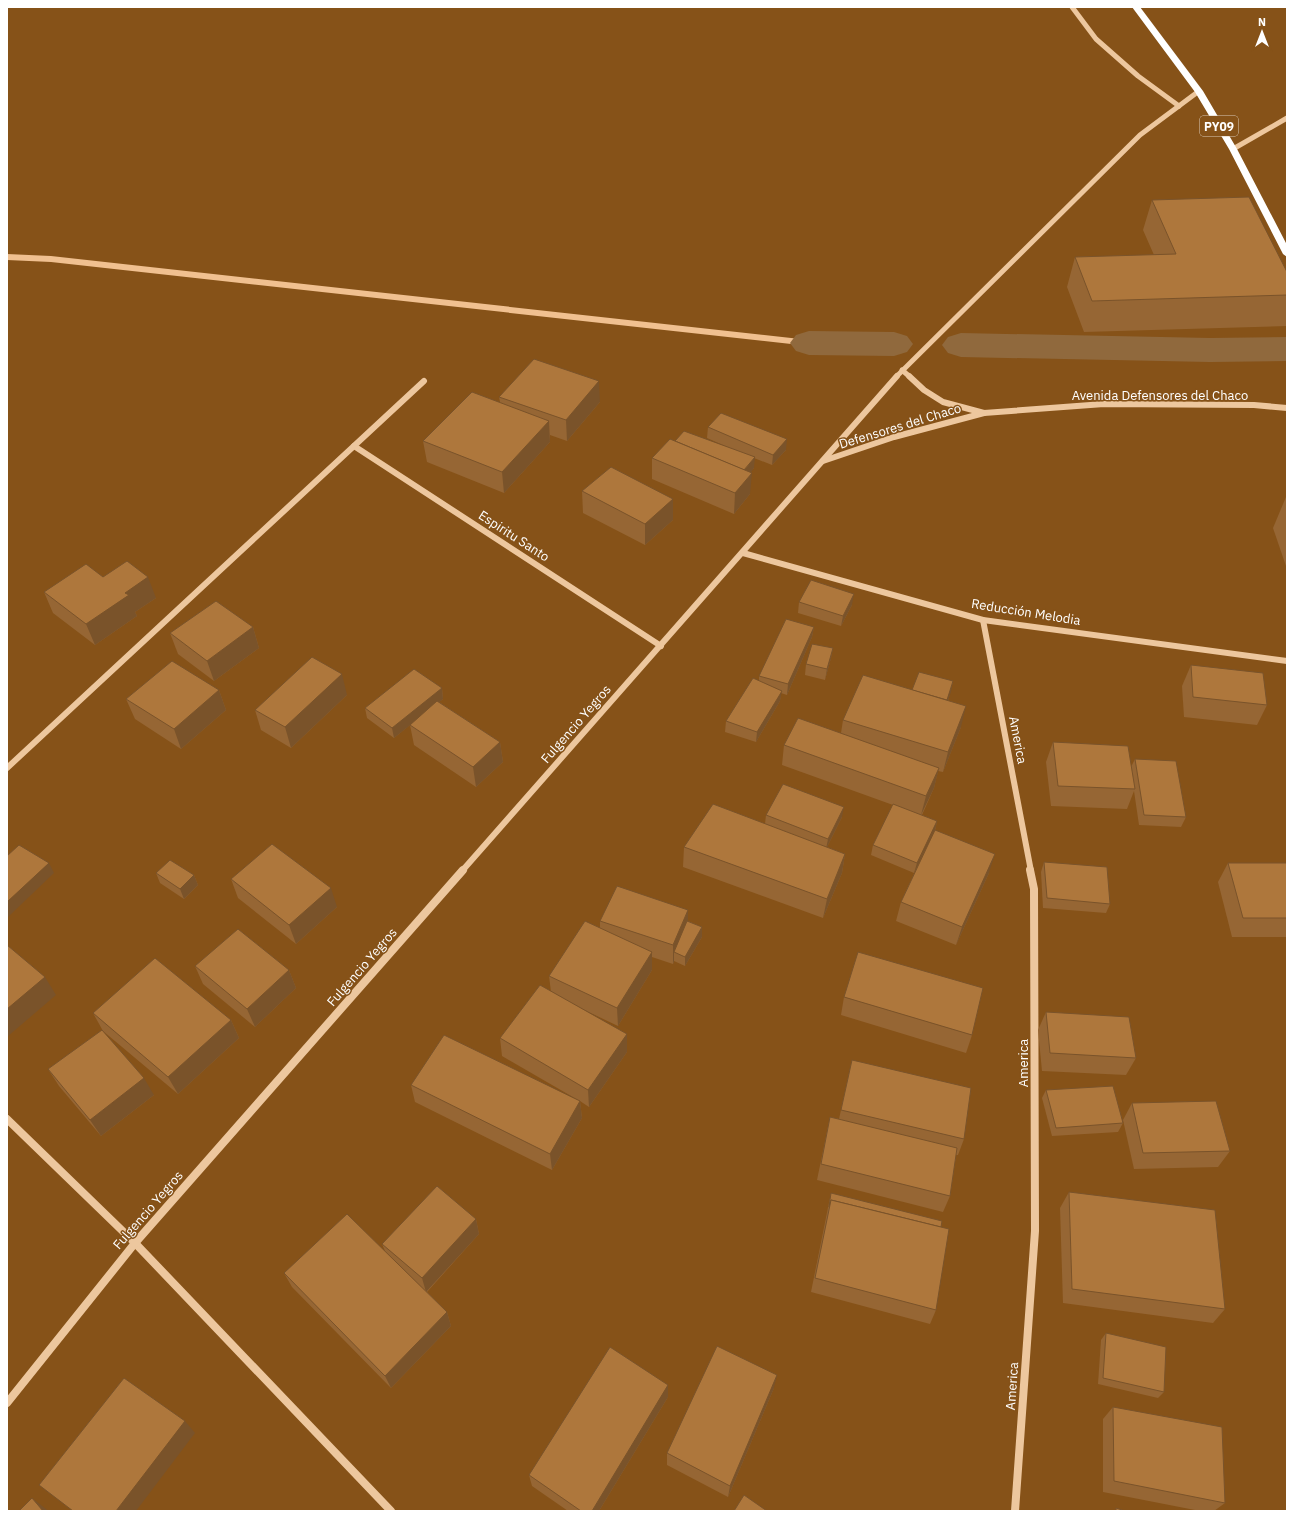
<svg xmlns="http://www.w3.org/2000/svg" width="1294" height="1518" viewBox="0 0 1294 1518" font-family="'IBM Plex Sans',sans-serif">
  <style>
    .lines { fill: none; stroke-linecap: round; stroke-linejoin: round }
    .stream { fill: #f0c090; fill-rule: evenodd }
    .canal { fill: #90693d; fill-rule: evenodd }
    .minor-far2 { stroke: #edc79e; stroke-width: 5 }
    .minor-far1 { stroke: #edc79e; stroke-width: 6 }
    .minor { stroke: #edc79e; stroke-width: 8 }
    .highway { fill: #fff; fill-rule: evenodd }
    .wall { fill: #966634 }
    .shaded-wall { fill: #7a532a }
    .building { fill: #ae773c; stroke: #7a532a }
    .labels { text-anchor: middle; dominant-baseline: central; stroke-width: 3; stroke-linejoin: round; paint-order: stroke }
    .shield { fill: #865218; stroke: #dbcbba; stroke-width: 1 }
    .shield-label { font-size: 12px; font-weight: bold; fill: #fff }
    .street-label { font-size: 13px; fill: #fff; stroke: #865218 }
  </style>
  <rect width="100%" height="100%" fill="#865218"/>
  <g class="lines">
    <polygon class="stream" points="7,254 51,256 809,340 814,343 809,346 51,262 7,260"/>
    <g class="canal">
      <polygon points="809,331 894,332 907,336 913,344 907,352 894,356 809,355 796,351 790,343 796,335"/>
      <polygon points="961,333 1210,338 1287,337 1287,361 1210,362 961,357 948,353 942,345 948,337"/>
    </g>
    <g class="minor-far2">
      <polyline points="1072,7 1096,39 1138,76 1179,106"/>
      <polyline points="1233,149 1287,118"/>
      <polyline points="902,370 910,377"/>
      <polyline points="896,377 1140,135 1199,91"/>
    </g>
    <g class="minor-far1">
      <polyline points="909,376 924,390 943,402 984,413 1104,404 1254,405 1287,408"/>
      <polyline points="354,446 661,646"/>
      <polyline points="823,461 894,437 984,413"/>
      <polyline points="743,553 983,620 1287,661"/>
      <polyline points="983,620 1031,871"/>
      <polyline points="7,768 424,381"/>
      <polyline points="462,871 897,376"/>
    </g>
    <g class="minor">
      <polyline points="7,1119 135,1243 391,1511"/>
      <polyline points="7,1403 135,1243 463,870"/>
      <polyline points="1015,1511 1035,1231 1034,889 1030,870"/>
    </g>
    <polygon class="highway" points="1132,7 1140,7 1203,91 1237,149 1287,245 1287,257 1283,254 1229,149 1195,92"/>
  </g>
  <g class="wall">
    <polygon points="1152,200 1287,272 1287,326 1084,332 1067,287 1075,257 1154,255 1143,230"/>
    <polygon points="499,397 600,402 567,441 550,435 550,442 504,493 427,462 423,441 500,402"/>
    <polygon points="708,427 786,450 772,465 754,458 754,468 750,472 750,494 734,514 652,479 652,458 725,446 707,438"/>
    <polygon points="582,491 673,520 645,545 583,513"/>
    <polygon points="1286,497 1287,497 1287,569 1273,528"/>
    <polygon points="103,577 156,598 135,612 137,616 95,645 53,613 44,592"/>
    <polygon points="799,602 852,605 841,626 798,613"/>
    <polygon points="253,627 259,648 214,681 178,654 170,633"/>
    <polygon points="814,627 812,637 787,695 781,693 780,701 756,742 725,732 726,721 759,681 759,676"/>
    <polygon points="833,648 831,658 825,680 805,675 806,664"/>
    <polygon points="1191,665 1267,705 1257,725 1184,717 1182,686"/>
    <polygon points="953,681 948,701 961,727 943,772 938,771 934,788 922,815 937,821 935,831 989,873 956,945 896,921 901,902 925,850 914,873 871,855 873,845 893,805 782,765 784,745 841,733 843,720 912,690"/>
    <polygon points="442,688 443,699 439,702 500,742 503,762 476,787 414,745 410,725 394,738 367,718 365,708"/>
    <polygon points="219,690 226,710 181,749 135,719 126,699"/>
    <polygon points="347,695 291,748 261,730 255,710"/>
    <polygon points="1053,742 1131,767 1135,759 1186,817 1181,827 1139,825 1134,791 1127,809 1051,806 1046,762"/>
    <polygon points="766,815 842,817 827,847 845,854 842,873 823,918 683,867 684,847 765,824"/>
    <polygon points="1044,862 1110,904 1106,913 1043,908 1041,872"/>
    <polygon points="1228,863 1287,863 1287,937 1232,937 1218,882"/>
    <polygon points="156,873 194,875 198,885 184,899 160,883"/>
    <polygon points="231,879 337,907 296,944 238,898"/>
    <polygon points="688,910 688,921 702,927 702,937 685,966 674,961 673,964 652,957 652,970 618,1026 576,1006 627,1052 589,1107 580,1101 582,1118 552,1170 415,1102 411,1085 578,1100 502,1056 500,1038 551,992 549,976 600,928 600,921"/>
    <polygon points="195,966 289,970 296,988 255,1027 203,984"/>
    <polygon points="844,997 972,1035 966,1053 841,1015"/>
    <polygon points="1046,1012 1136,1058 1126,1075 1042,1071 1038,1030"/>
    <polygon points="93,1013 231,1020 239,1038 178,1094 103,1031"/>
    <polygon points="852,1060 964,1139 958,1155 956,1155 950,1196 943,1212 817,1180 830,1117 839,1119"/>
    <polygon points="48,1069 154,1095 101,1136 59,1086"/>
    <polygon points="1046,1090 1123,1123 1118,1132 1052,1136 1042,1098"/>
    <polygon points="1132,1103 1230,1151 1218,1167 1134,1169 1123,1120"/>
    <polygon points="1069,1192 1225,1309 1213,1323 1063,1303 1060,1208"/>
    <polygon points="831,1193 941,1227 936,1310 930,1324 811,1292"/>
    <polygon points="476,1219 479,1234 427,1292 447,1312 451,1326 391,1388 292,1287 284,1273 385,1251 382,1244"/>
    <polygon points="1106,1333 1164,1392 1158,1398 1098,1384 1101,1340"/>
    <polygon points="774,1388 728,1497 667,1465 667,1453"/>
    <polygon points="668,1397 599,1511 568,1511 532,1486 529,1475"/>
    <polygon points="1113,1407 1225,1503 1214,1511 1200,1511 1103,1492 1103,1419"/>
  </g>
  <g class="shaded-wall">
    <polygon points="599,381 600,402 567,441 566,420"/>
    <polygon points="549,421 550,442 504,493 502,472"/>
    <polygon points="787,439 786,450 772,465 773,455"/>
    <polygon points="755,457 754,468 743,483 743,472"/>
    <polygon points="752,473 750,494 734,514 735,493"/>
    <polygon points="673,499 673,520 645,545 645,524"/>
    <polygon points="148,577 156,598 135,612 137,616 95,645 86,624 125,593"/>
    <polygon points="854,594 852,605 841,626 843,616"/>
    <polygon points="253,627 259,648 214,681 207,661"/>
    <polygon points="814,627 812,637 787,695 788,684"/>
    <polygon points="833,648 831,658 825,680 827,669"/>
    <polygon points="342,674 347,695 291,748 285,727"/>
    <polygon points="953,681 951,692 944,712 946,702"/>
    <polygon points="442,688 443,699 394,738 392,728"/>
    <polygon points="219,690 226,710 181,749 174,729"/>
    <polygon points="782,691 780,701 756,742 757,732"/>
    <polygon points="966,706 961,727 943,772 948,752"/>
    <polygon points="500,742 503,762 476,787 473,767"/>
    <polygon points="939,768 934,788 921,815 926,796"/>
    <polygon points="844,807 842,817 826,849 828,839"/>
    <polygon points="937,821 935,831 914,873 917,863"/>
    <polygon points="845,854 842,873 823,918 827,899"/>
    <polygon points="995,854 989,873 956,945 962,927"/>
    <polygon points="49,863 54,873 7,918 7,902"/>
    <polygon points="194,875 198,885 184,899 180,889"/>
    <polygon points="331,888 337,907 296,944 289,925"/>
    <polygon points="688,910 688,929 674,952 674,961 673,964 673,945"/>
    <polygon points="702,927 702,937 685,966 685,957"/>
    <polygon points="652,952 652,970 618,1026 617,1008"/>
    <polygon points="289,970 296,988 255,1027 247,1009"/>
    <polygon points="45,977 56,995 7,1037 7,1009"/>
    <polygon points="231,1020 239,1038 178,1094 168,1077"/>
    <polygon points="627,1034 627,1052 589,1107 588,1090"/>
    <polygon points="144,1078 154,1095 101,1136 90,1120"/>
    <polygon points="580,1101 582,1118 552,1170 550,1154"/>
    <polygon points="476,1219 479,1234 426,1292 422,1278"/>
    <polygon points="447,1312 451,1326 391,1388 385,1376"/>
    <polygon points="777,1375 774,1388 728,1497 730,1486"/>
    <polygon points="668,1385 668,1397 599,1511 592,1511"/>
    <polygon points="185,1421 195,1433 136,1511 116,1511"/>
    <polygon points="32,1498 46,1509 48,1511 43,1511"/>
  </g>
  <g class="building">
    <polygon points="1249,197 1287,272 1287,295 1092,301 1075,257 1176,254 1152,200"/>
    <polygon points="534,359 599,381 566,420 499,397"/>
    <polygon points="472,392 549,421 502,472 423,441"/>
    <polygon points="721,413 787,439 773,455 708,427"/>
    <polygon points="684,431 755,457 744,470 675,441"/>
    <polygon points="670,439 752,473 735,493 652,458"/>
    <polygon points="611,467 673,499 645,524 582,491"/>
    <polygon points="127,561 148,577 125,593 129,595 86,624 44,592 86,564 103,577"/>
    <polygon points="811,580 854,594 843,616 799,602"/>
    <polygon points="216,601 253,627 207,661 170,633"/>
    <polygon points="786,619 814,627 788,684 759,676"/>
    <polygon points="812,644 833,648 827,669 806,664"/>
    <polygon points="312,657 342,674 285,727 255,710"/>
    <polygon points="172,661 219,690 174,729 126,699"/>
    <polygon points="1191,665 1263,673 1267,705 1193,697"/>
    <polygon points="414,669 442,688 392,728 365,708"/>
    <polygon points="919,672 953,681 947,700 912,690"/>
    <polygon points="863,675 966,706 948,752 843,720"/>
    <polygon points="753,678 782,691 757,732 726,721"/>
    <polygon points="437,701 500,742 473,767 410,725"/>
    <polygon points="798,718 939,768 926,796 784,745"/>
    <polygon points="1053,742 1128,746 1135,789 1058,786"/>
    <polygon points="1135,759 1176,761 1186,817 1144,815"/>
    <polygon points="783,784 844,807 828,839 766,815"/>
    <polygon points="713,804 845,854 827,899 684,847"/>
    <polygon points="893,804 937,821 917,863 873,845"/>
    <polygon points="935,830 995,854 962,927 901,902"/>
    <polygon points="272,844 331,888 289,925 231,879"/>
    <polygon points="19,845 49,863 7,902 7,856"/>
    <polygon points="170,860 194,875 180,889 156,873"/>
    <polygon points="1044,862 1107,867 1110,904 1047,898"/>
    <polygon points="1228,863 1287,863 1287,918 1243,918"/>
    <polygon points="617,886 688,910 673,945 600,921"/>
    <polygon points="585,921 652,952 617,1008 549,976"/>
    <polygon points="687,921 702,927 685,957 674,952"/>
    <polygon points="238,929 289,970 247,1009 195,966"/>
    <polygon points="7,945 45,977 7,1009"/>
    <polygon points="858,952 983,988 972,1035 844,997"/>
    <polygon points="155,958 231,1020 168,1077 93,1013"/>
    <polygon points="540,985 627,1034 588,1090 500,1038"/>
    <polygon points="1046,1012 1129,1017 1136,1058 1050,1053"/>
    <polygon points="102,1030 144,1078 90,1120 48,1069"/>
    <polygon points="444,1035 580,1101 550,1154 411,1085"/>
    <polygon points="852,1060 971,1088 964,1139 841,1110"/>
    <polygon points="1113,1086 1123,1123 1056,1128 1046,1090"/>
    <polygon points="1216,1101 1230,1151 1143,1153 1132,1103"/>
    <polygon points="830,1117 957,1148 950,1196 821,1164"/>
    <polygon points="437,1186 476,1219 422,1278 382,1244"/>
    <polygon points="1069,1192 1215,1210 1225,1309 1072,1289"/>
    <polygon points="831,1193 942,1221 941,1227 831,1200 829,1207"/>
    <polygon points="831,1200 949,1229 936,1310 815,1278"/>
    <polygon points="347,1214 447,1312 385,1376 284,1273"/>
    <polygon points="1106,1333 1166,1347 1164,1392 1103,1378"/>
    <polygon points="717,1346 777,1375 730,1486 667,1453"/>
    <polygon points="610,1347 668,1385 592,1511 581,1511 529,1475"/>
    <polygon points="124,1378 185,1421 116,1511 73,1511 39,1485"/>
    <polygon points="1113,1407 1222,1427 1225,1503 1114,1481"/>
    <polygon points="744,1495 767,1511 734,1511"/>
    <polygon points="32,1498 43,1511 19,1511"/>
    <polygon points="1116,1508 1125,1511 1116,1511"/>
  </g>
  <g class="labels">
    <rect class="shield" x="1200" y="116" width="38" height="20" rx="3"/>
    <g class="shield-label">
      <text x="1219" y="126">PY09</text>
    </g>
    <g class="street-label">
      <text x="1160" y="395">Avenida Defensores del Chaco</text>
      <text transform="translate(900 426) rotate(-17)">Defensores del Chaco</text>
      <text transform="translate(514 536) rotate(33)">Espiritu Santo</text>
      <text transform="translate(1026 612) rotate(9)">Reducción Melodia</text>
      <text transform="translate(576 724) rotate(-49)">Fulgencio Yegros</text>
      <text transform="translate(1018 740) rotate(79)">America</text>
      <text transform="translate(362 967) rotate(-49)">Fulgencio Yegros</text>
      <text transform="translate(1023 1063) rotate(-90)">America</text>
      <text transform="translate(148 1210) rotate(-49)">Fulgencio Yegros</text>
      <text transform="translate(1012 1386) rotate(-86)">America</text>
    </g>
  </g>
  <rect width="1294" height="1518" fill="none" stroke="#ffffff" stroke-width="16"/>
  <g transform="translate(1262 32)" stroke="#865218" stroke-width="3" paint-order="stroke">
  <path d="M0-3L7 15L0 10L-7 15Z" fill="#ffffff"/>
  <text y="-6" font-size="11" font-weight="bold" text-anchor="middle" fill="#ffffff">N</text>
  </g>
</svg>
